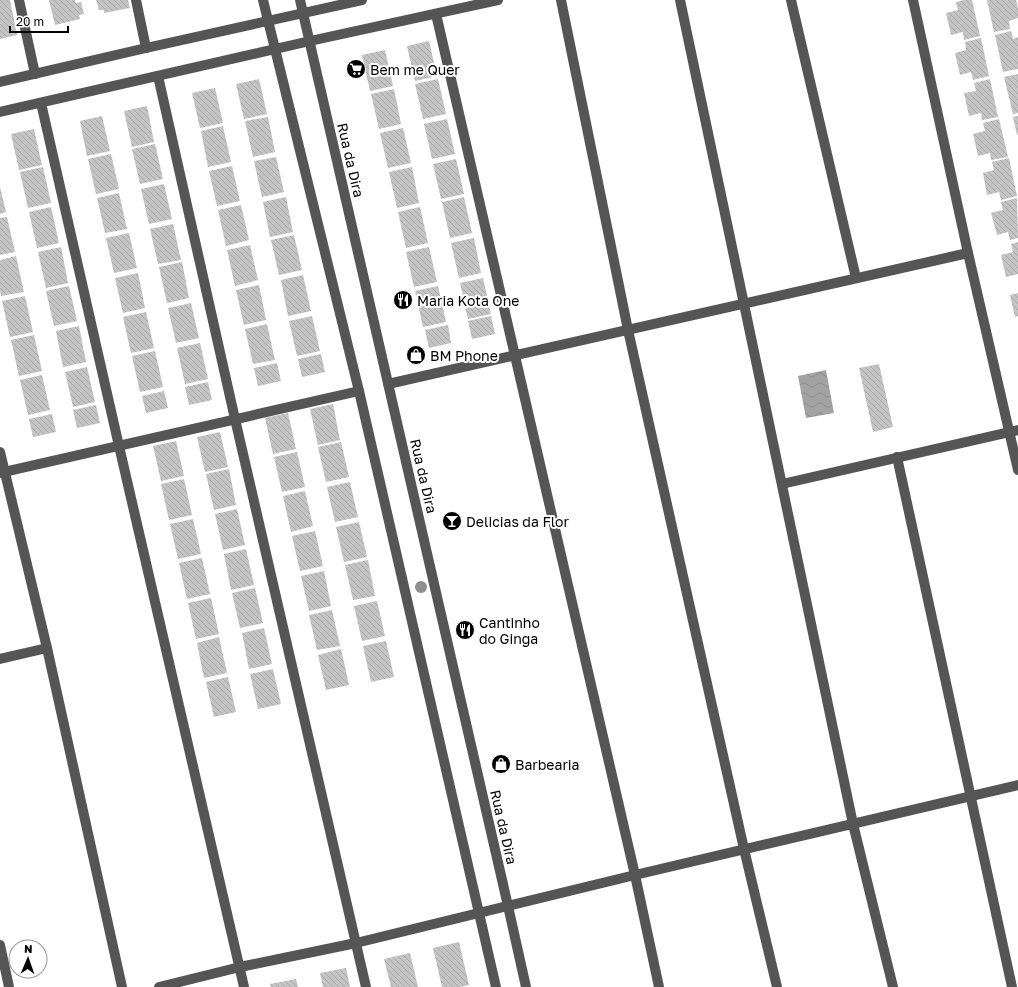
<svg xmlns="http://www.w3.org/2000/svg" width="1018" height="987" viewBox="0 0 1018 987" font-family="'Golos Text',sans-serif">
  <style>
    .water { fill: url(#water-waves) }
    .building { fill: url(#building-back-hatch) }
    .lines { fill: none; stroke-linecap: round; stroke-linejoin: round }
    .minor { stroke: #555; stroke-width: 10 }
    .tree { fill: #8f8f8f }
    .labels { text-anchor: middle; dominant-baseline: central; stroke-width: 4; stroke-linejoin: round; paint-order: stroke }
    .poi-label { font-size: 14px; fill: #000; stroke: #fff; text-anchor: start }
    .street-label { font-size: 14px; fill: #000; stroke: #fff }
  </style>
  <defs>
    <pattern id="water-waves" width="16" height="10" patternUnits="userSpaceOnUse"><rect width="16" height="10" fill="#a3a3a3"/><path d="M0 5q4-4 8 0t8 0" fill="none" stroke="#8b8b8b"/></pattern>
    <pattern id="building-back-hatch" width="6" height="6" patternUnits="userSpaceOnUse"><rect width="6" height="6" fill="#c4c4c4"/><path d="M-1 5l2 2M0 0l6 6M5-1l2 2" fill="none" stroke="#a7a7a7"/></pattern>
  </defs>
  <rect width="100%" height="100%" fill="#fff"/>
  <polygon class="water" points="826,370 834,413 806,418 798,376"/>
  <g class="building">
    <polygon points="0,0 10,0 17,35 0,39"/>
    <polygon points="49,0 75,0 76,3 81,2 84,14 79,15 80,19 55,25"/>
    <polygon points="96,0 128,0 130,8 104,13 104,10 99,10"/>
    <polygon points="964,0 972,0 980,36 964,40 963,32 951,35 946,13 958,10 956,2"/>
    <polygon points="987,0 1016,0 1018,8 1018,18 1009,21 1010,29 994,32"/>
    <polygon points="1011,31 1013,39 1018,37 1018,69 1003,72 995,35"/>
    <polygon points="981,38 989,76 973,80 971,72 960,75 955,53 966,50 965,42"/>
    <polygon points="429,41 437,76 415,81 407,46"/>
    <polygon points="385,50 393,86 370,91 362,55"/>
    <polygon points="1018,74 1018,113 1013,114 1004,77"/>
    <polygon points="259,79 267,114 244,119 236,84"/>
    <polygon points="438,79 446,114 423,119 415,84"/>
    <polygon points="990,79 998,117 982,120 981,113 969,116 964,93 976,91 974,83"/>
    <polygon points="215,88 223,123 200,128 192,93"/>
    <polygon points="394,89 401,124 379,129 371,94"/>
    <polygon points="147,106 154,142 132,147 124,111"/>
    <polygon points="102,116 110,151 87,156 80,121"/>
    <polygon points="1018,116 1018,135 1017,135 1013,117"/>
    <polygon points="268,117 275,152 253,157 245,121"/>
    <polygon points="447,119 455,154 432,159 424,124"/>
    <polygon points="999,119 1008,157 991,160 990,153 978,156 973,134 985,131 983,123"/>
    <polygon points="223,126 231,162 208,167 201,131"/>
    <polygon points="403,128 411,163 388,168 380,133"/>
    <polygon points="34,129 42,165 19,170 11,134"/>
    <polygon points="155,144 163,179 140,184 132,149"/>
    <polygon points="111,154 119,189 96,194 88,159"/>
    <polygon points="276,157 284,192 262,197 254,161"/>
    <polygon points="1009,158 1017,196 1001,200 999,192 987,195 983,173 994,170 992,162"/>
    <polygon points="456,159 464,194 441,199 433,164"/>
    <polygon points="232,166 240,201 217,206 209,171"/>
    <polygon points="43,167 51,203 28,208 20,172"/>
    <polygon points="412,167 419,203 397,208 389,172"/>
    <polygon points="164,184 172,219 149,224 141,189"/>
    <polygon points="0,187 6,212 0,214"/>
    <polygon points="119,193 127,229 105,233 97,198"/>
    <polygon points="286,197 293,232 270,237 263,202"/>
    <polygon points="464,197 472,233 450,238 442,202"/>
    <polygon points="1017,198 1018,238 1010,240 1008,232 997,235 991,213 1003,210 1001,202"/>
    <polygon points="241,205 249,240 226,246 218,210"/>
    <polygon points="51,207 59,243 37,248 29,212"/>
    <polygon points="420,207 428,243 406,248 398,212"/>
    <polygon points="7,217 15,252 0,255 0,218"/>
    <polygon points="173,224 181,260 158,264 150,229"/>
    <polygon points="129,233 137,268 114,273 106,238"/>
    <polygon points="294,235 302,270 279,275 271,240"/>
    <polygon points="474,238 481,273 459,278 451,243"/>
    <polygon points="1018,242 1018,274 1006,277 1001,255 1013,252 1011,244"/>
    <polygon points="250,245 258,280 235,286 227,250"/>
    <polygon points="61,247 68,283 46,288 38,252"/>
    <polygon points="429,247 437,282 414,287 406,252"/>
    <polygon points="16,256 24,292 1,296 0,291 0,260"/>
    <polygon points="182,262 189,298 167,303 159,267"/>
    <polygon points="138,273 145,308 123,313 115,278"/>
    <polygon points="303,275 311,311 288,316 281,280"/>
    <polygon points="483,278 491,314 468,319 460,283"/>
    <polygon points="259,285 266,320 244,325 236,290"/>
    <polygon points="69,286 77,321 54,326 46,291"/>
    <polygon points="438,286 446,322 423,327 415,291"/>
    <polygon points="1018,293 1018,316 1015,317 1010,295"/>
    <polygon points="25,296 33,332 10,337 2,301"/>
    <polygon points="191,303 199,338 176,343 168,308"/>
    <polygon points="146,312 154,348 131,353 123,317"/>
    <polygon points="312,316 320,351 297,356 289,321"/>
    <polygon points="491,316 495,334 472,339 468,321"/>
    <polygon points="267,324 275,360 253,364 245,329"/>
    <polygon points="448,325 451,343 429,348 425,330"/>
    <polygon points="79,326 86,362 63,367 56,331"/>
    <polygon points="34,335 42,371 19,376 11,340"/>
    <polygon points="200,343 208,379 185,384 177,348"/>
    <polygon points="155,351 163,387 140,392 132,356"/>
    <polygon points="321,354 325,372 302,377 298,359"/>
    <polygon points="277,363 281,381 258,386 254,368"/>
    <polygon points="879,364 893,427 873,432 859,368"/>
    <polygon points="87,367 95,402 73,407 65,372"/>
    <polygon points="42,375 50,410 28,415 20,380"/>
    <polygon points="208,382 212,400 189,405 185,387"/>
    <polygon points="164,391 168,408 146,413 142,396"/>
    <polygon points="333,404 340,440 318,445 310,409"/>
    <polygon points="96,405 100,423 77,428 73,410"/>
    <polygon points="288,413 296,449 273,454 265,418"/>
    <polygon points="52,414 56,432 33,437 29,419"/>
    <polygon points="220,432 228,467 205,472 197,437"/>
    <polygon points="176,441 184,476 161,481 153,446"/>
    <polygon points="341,442 349,477 326,482 318,447"/>
    <polygon points="297,452 305,487 282,492 274,457"/>
    <polygon points="229,469 236,505 214,510 206,474"/>
    <polygon points="184,479 192,515 169,520 161,484"/>
    <polygon points="350,482 358,517 335,522 327,487"/>
    <polygon points="305,491 313,526 291,532 283,496"/>
    <polygon points="237,509 245,545 223,550 215,514"/>
    <polygon points="193,519 201,554 178,559 170,524"/>
    <polygon points="359,522 367,557 344,562 336,527"/>
    <polygon points="315,531 323,566 300,571 292,536"/>
    <polygon points="246,549 254,585 231,590 224,554"/>
    <polygon points="202,558 210,594 187,599 179,563"/>
    <polygon points="368,560 375,596 353,600 345,565"/>
    <polygon points="324,571 331,606 309,611 301,576"/>
    <polygon points="255,588 263,623 240,628 232,593"/>
    <polygon points="211,598 219,634 196,639 188,603"/>
    <polygon points="377,601 385,636 362,641 354,606"/>
    <polygon points="332,610 340,646 317,650 309,615"/>
    <polygon points="264,628 272,664 249,669 242,633"/>
    <polygon points="219,637 227,673 204,678 197,643"/>
    <polygon points="386,641 394,677 371,682 363,646"/>
    <polygon points="341,649 349,685 326,690 318,655"/>
    <polygon points="273,669 281,704 258,709 250,674"/>
    <polygon points="228,677 236,712 214,717 206,682"/>
    <polygon points="459,942 469,985 460,987 442,987 433,948"/>
    <polygon points="410,953 418,987 391,987 384,959"/>
    <polygon points="346,968 350,987 323,987 320,973"/>
    <polygon points="296,979 298,987 271,987 270,984"/>
  </g>
  <g class="lines">
    <g class="minor">
      <polyline points="19,0 35,74"/>
      <polyline points="136,0 146,48"/>
      <polyline points="263,0 359,391 496,987"/>
      <polyline points="300,0 508,906 526,987"/>
      <polyline points="561,0 628,330 744,849 777,987"/>
      <polyline points="680,0 744,304 853,824 893,987"/>
      <polyline points="791,0 856,278"/>
      <polyline points="913,0 968,253 1018,470"/>
      <polyline points="436,14 635,875 659,987"/>
      <polyline points="158,76 235,419 366,987"/>
      <polyline points="0,82 146,48 362,0"/>
      <polyline points="41,103 119,446 244,987"/>
      <polyline points="0,112 310,41 498,0"/>
      <polyline points="388,384 968,253"/>
      <polyline points="0,452 47,648 122,987"/>
      <polyline points="897,457 1012,987"/>
      <polyline points="0,473 359,391"/>
      <polyline points="782,484 1018,430"/>
      <polyline points="0,659 47,648"/>
      <polyline points="0,945 9,987"/>
      <polyline points="159,987 240,967 356,943 635,875 1018,785"/>
    </g>
  </g>
  <circle class="tree" cx="421" cy="587" r="6"/>
  <defs>
    <symbol id="supermarket-disc" viewBox="-11 -11 22 22"><circle r="9.5" fill="#000" stroke="#fff"/><path d="M-6-5.5h2.5l.6 2H6L4.5 2H-2.5L-4.4-4H-6ZM-1.5 3.2a1.3 1.3 0 1 0 .1 0ZM3 3.2a1.3 1.3 0 1 0 .1 0Z" fill="#fff"/></symbol>
    <symbol id="restaurant-disc" viewBox="-11 -11 22 22"><circle r="9.5" fill="#000" stroke="#fff"/><path d="M-5-6h1v4h1v-4h1v4h1v-4h1v5L-1.5 .5V6h-2V.5L-5-1ZM5-6V6H3V1.5H1.5Q1.5-4 5-6Z" fill="#fff"/></symbol>
    <symbol id="shop-disc" viewBox="-11 -11 22 22"><circle r="9.5" fill="#000" stroke="#fff"/><path d="M-5-2.5h2.3a2.7 3.5 0 0 1 5.4 0H5L5.5 6h-11ZM-1.5-2.5h3a1.5 2.3 0 0 0-3 0Z" fill="#fff"/></symbol>
    <symbol id="bar-disc" viewBox="-11 -11 22 22"><circle r="9.5" fill="#000" stroke="#fff"/><path d="M-6-5H6L.8 .8V4.5H3.5V6h-7V4.5H-.8V.8Z" fill="#fff"/></symbol>
  </defs>
  <g fill-rule="evenodd">
    <use href="#supermarket-disc" x="345" y="58" width="22" height="22"/>
    <use href="#restaurant-disc" x="392" y="289" width="22" height="22"/>
    <use href="#shop-disc" x="405" y="344" width="22" height="22"/>
    <use href="#bar-disc" x="441" y="510" width="22" height="22"/>
    <use href="#restaurant-disc" x="454" y="619" width="22" height="22"/>
    <use href="#shop-disc" x="490" y="753" width="22" height="22"/>
  </g>
  <g class="labels">
    <g class="poi-label">
      <text x="370" y="69">Bem me Quer</text>
      <text x="417" y="300">Maria Kota One</text>
      <text x="430" y="355">BM Phone</text>
      <text x="466" y="521">Delicias da Flor</text>
      <text x="479" y="622">Cantinho<tspan x="479" dy="16">do Ginga</tspan></text>
      <text x="515" y="764">Barbearia</text>
    </g>
    <g class="street-label">
      <text transform="translate(351 160) rotate(77)">Rua da Dira</text>
      <text transform="translate(424 476) rotate(77)">Rua da Dira</text>
      <text transform="translate(504 827) rotate(77)">Rua da Dira</text>
    </g>
  </g>
  <g transform="translate(28 959) rotate(2)"><circle r="19" fill="#ffffff" stroke="#999999"/>
  <path d="M0-3L7 15L0 10L-7 15Z" fill="#000000"/>
  <text y="-6" font-size="11" font-weight="bold" text-anchor="middle" fill="#000000">N</text>
  </g>
  <path d="M10 26v6h58v-6" fill="none" stroke="#000000" stroke-width="2"/>
  <text x="16" y="26" font-size="12" fill="#000000" stroke="#ffffff" stroke-width="3" paint-order="stroke">20 m</text>
</svg>
